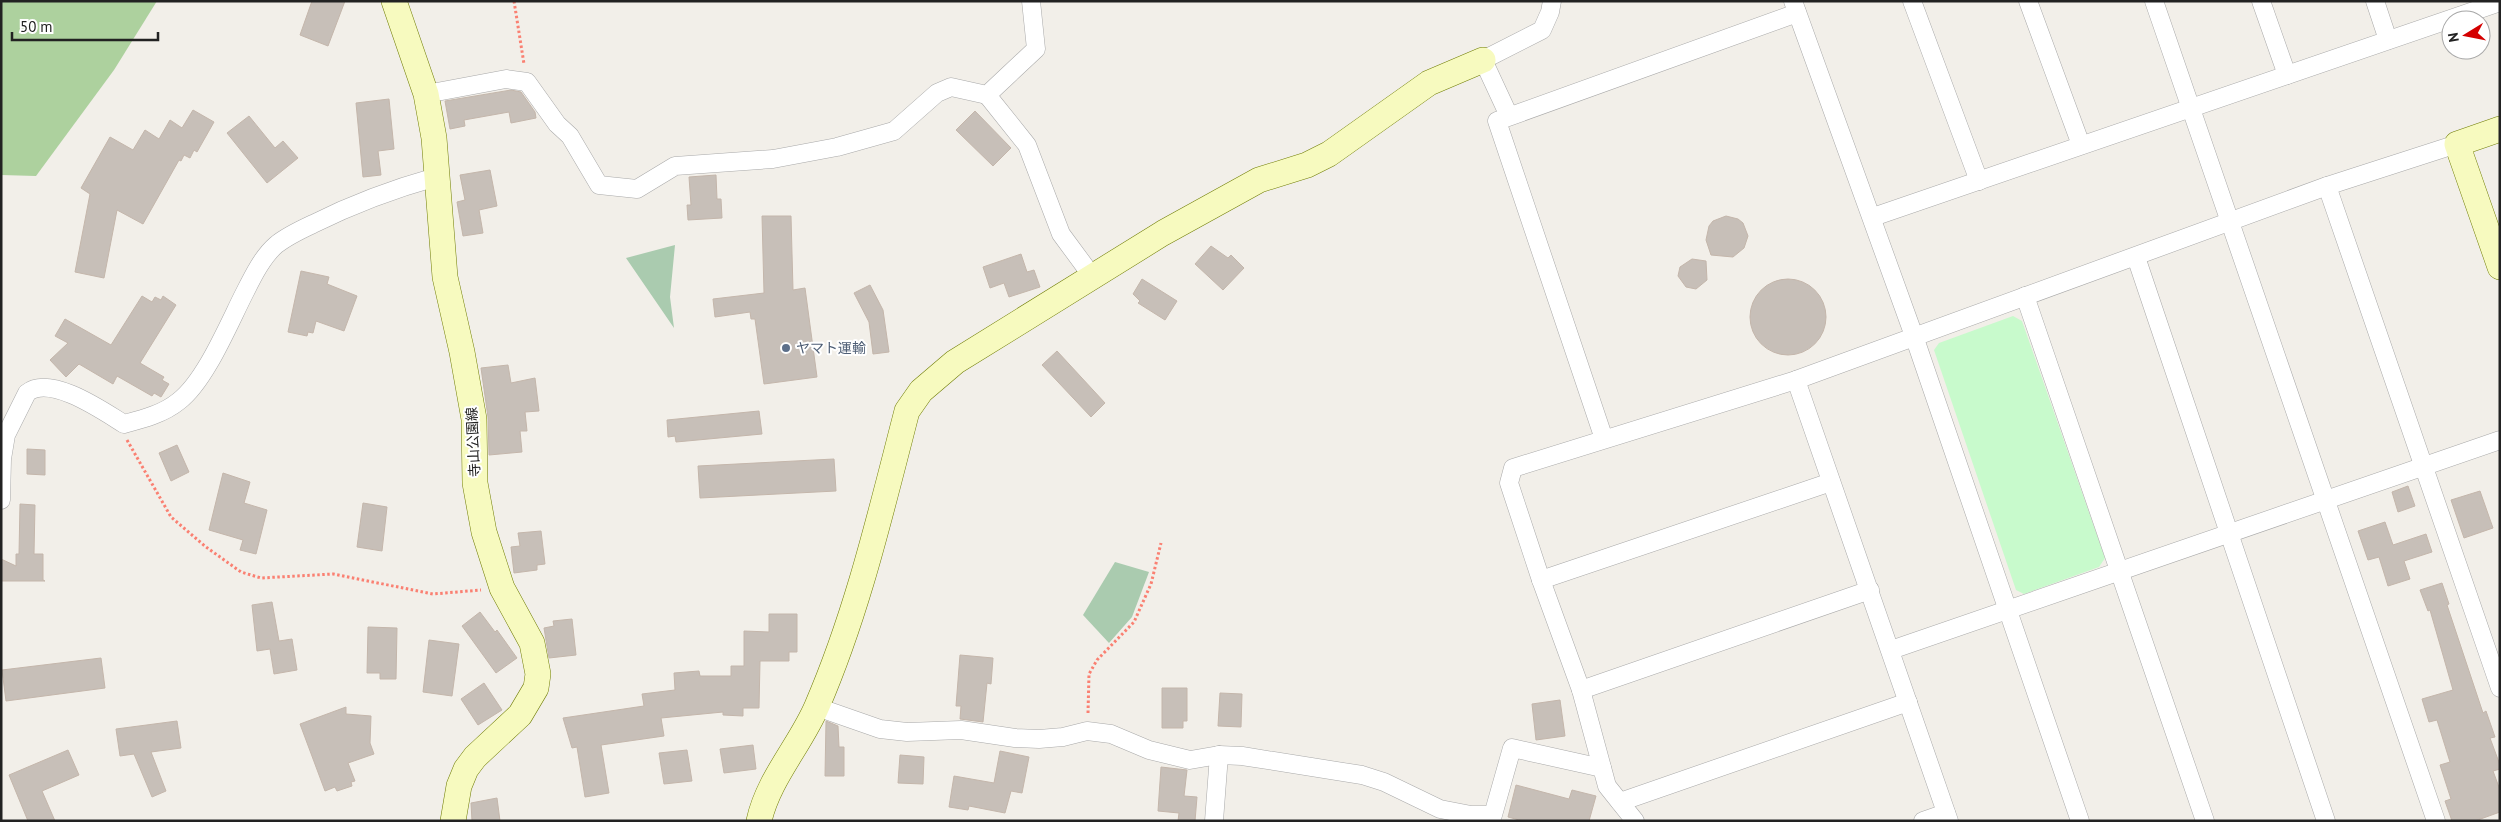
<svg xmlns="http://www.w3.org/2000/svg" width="2501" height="822" viewBox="0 0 2501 822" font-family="'PT Sans','Noto Sans JP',sans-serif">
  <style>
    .forest { fill: #add19e }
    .cemetery { fill: #aacbaf }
    .park { fill: #c8facc }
    .building { fill: #c7bfb8; stroke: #c4b6ab }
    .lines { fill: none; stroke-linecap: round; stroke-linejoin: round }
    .street-casing { stroke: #a9a9a9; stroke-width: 19 }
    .secondary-casing { stroke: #707d05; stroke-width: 26 }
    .path { stroke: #fa8072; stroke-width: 3; stroke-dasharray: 2.5 2.5; stroke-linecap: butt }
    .street { stroke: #fff; stroke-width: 18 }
    .secondary { stroke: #f7fabf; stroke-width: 25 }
    .service-dot { fill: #5c6f8a; stroke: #fff; stroke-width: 2 }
    .labels { text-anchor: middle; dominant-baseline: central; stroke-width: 4; stroke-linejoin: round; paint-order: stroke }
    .service-label { font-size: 14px; fill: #4e5e75; stroke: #fff; text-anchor: start }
    .street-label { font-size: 14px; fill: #222; stroke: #fff }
  </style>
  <rect width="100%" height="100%" fill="#f2efe9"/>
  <polygon class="forest" points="1,1 157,1 114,70 36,176 1,175"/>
  <g class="cemetery">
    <polygon points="675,245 670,297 674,328 626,258"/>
    <polygon points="1115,562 1149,572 1132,617 1109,643 1083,615"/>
  </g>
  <polygon class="park" points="2013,316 2022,321 2105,558 2099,567 2024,594 2016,590 1934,350 1939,343"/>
  <g class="building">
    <polygon points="312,1 345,1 328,46 300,35"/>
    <polygon points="511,90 521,92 535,112 536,118 511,123 509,112 464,120 465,126 450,129 445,101"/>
    <polygon points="389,99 394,149 378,151 381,175 363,177 356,103"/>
    <polygon points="193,110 214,122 197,152 194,150 190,158 184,155 181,161 179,160 143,224 117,210 104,278 75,272 90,194 81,188 110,137 133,150 145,130 159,139 170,120 182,128"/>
    <polygon points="975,111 1011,148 993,166 956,130"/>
    <polygon points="249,116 275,148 283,141 298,158 267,183 227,133"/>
    <polygon points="490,170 497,206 479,210 483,233 463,236 457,202 465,200 460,175"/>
    <polygon points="716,175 717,199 721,199 722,218 688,220 687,205 691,205 689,177"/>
    <polygon points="762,216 791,216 793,290 805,288 817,377 764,384 755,319 751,319 750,312 715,317 713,299 764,293"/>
    <polygon points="1726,216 1738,219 1743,223 1748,236 1744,248 1733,257 1711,255 1706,240 1709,226 1713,221"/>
    <polygon points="1211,246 1228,258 1231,255 1244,268 1223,290 1195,264"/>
    <polygon points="1021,254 1027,272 1034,270 1040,287 1009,297 1004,283 990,288 983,267"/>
    <polygon points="1692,259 1706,261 1707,280 1696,289 1686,287 1678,276 1680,267"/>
    <polygon points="301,271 329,277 327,284 357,296 344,331 316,321 313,333 308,332 307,336 288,332"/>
    <circle cx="1788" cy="317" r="38"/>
    <polygon points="1142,279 1177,301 1165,320 1138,303 1140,301 1133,294"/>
    <polygon points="870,285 883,310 889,352 873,354 869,322 854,293"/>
    <polygon points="142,296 152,302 155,297 161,300 163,296 176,305 140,363 164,377 162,380 169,384 161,397 154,393 152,396 117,376 113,384 79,364 66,377 50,360 68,343 55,336 65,319 111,345"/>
    <polygon points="1057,351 1105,403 1091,417 1042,365"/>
    <polygon points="508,365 511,383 535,378 539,411 525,412 527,431 520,431 522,452 489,455 488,417 481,368"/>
    <polygon points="759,411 762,434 676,442 675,436 668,437 667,420"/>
    <polygon points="177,445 189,472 171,481 159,453"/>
    <polygon points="27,449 45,450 45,475 27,474"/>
    <polygon points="834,459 836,491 700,498 698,466"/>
    <polygon points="223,473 250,482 244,503 267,510 256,554 240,550 243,540 209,530"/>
    <polygon points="2408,486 2415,506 2398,512 2392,492"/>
    <polygon points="2480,491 2493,528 2464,538 2451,500"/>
    <polygon points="363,503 387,507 382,551 357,547"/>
    <polygon points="20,504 35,505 34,554 43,554 43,580 45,581 1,581 1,559 16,566 16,554 19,554"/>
    <polygon points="2385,522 2393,545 2426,534 2432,552 2404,561 2410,579 2388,586 2379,557 2368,560 2358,531"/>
    <polygon points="541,531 545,564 537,565 537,570 514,573 511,547 520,546 518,533"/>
    <polygon points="2442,583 2449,604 2447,605 2483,713 2486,711 2495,737 2490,738 2500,765 2500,769 2493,771 2500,790 2500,812 2475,821 2452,821 2445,801 2451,799 2440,765 2450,762 2437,720 2429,722 2422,699 2453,690 2430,610 2428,611 2420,590"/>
    <polygon points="272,602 279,641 292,639 297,670 274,674 270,649 257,651 252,605"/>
    <polygon points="480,612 495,632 497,630 517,658 496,673 462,626"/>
    <polygon points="769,614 797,614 797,652 789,652 789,661 760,661 759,708 743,708 743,716 723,715 723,712 661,718 664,736 601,745 609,793 585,797 577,747 572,748 563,718 644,706 642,694 675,690 674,673 699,671 700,676 731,676 731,666 744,666 744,631 769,632"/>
    <polygon points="572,619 576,655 549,658 544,628 554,626 553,621"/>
    <polygon points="368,627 397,628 396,679 380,679 380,673 367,673"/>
    <polygon points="429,640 459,644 452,696 423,692"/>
    <polygon points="960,655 993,658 991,684 987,683 983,722 960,719 961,706 956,706"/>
    <polygon points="101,658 105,688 6,701 2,670"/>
    <polygon points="484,683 502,710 478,725 461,699"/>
    <polygon points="1162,688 1187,688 1187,721 1183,721 1183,728 1162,728"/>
    <polygon points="1220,693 1242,694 1241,727 1218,726"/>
    <polygon points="1560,700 1565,736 1536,740 1532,704"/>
    <polygon points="346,707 346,714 371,716 370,743 374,754 348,763 355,781 351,782 352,786 337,791 335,787 325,791 300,724"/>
    <polygon points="177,721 181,748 151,752 166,791 152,797 134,754 120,756 116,729"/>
    <polygon points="826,721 838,726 839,747 844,747 844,776 825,776"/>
    <polygon points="753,745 756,769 724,773 720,749"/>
    <polygon points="68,750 79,775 42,791 55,821 28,821 9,775"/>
    <polygon points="687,750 692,781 664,784 659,753"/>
    <polygon points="1000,751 1029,757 1022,793 1011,791 1005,813 969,806 968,810 949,807 954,776 994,783"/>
    <polygon points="900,755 924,757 923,784 898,783"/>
    <polygon points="1161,767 1187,770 1184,796 1197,797 1195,821 1178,821 1179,813 1158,811"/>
    <polygon points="1516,785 1569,799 1572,790 1596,796 1589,821 1523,821 1508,817"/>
    <polygon points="497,798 500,821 472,821 471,803"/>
  </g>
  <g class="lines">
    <defs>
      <g id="street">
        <polyline points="1793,1 1914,336 2080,821"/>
        <polyline points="1912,1 1979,181"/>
        <polyline points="2028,1 2081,145"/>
        <polyline points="2154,1 2436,821"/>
        <polyline points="2261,1 2287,75"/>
        <polyline points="2375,1 2388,40"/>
        <polyline points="426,94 506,79 527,82 557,124 570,136 599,185 637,189 675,166 773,159 837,147 894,131 937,93 951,87 987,95 1036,49 1031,1"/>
        <polyline points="987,95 1027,145 1061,234 1092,276"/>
        <polyline points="1509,116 1483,60 1542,30 1550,12 1552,1"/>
        <polyline points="2327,186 2500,688"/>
        <polyline points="1873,217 2500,2"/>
        <polyline points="2136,257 2326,821"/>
        <polyline points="2025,296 2205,821"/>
        <polyline points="1796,380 1949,821"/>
        <polyline points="1604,439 1497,121 1797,13"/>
        <path d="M 1,500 L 2,459 L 6,435 L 27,393 C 50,374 103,411 124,424 C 143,419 163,414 179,401 C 206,380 229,323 245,292 C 253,276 263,256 276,245 C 287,236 300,230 313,224 C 353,204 393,189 436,177"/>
        <polyline points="1541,580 1831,482"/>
        <polyline points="1891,650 2500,440"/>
        <polyline points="1581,690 1870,590"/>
        <polyline points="817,707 880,729 907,732 961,730 1015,738 1039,739 1063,737 1087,731 1111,734 1149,750 1190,760 1219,755 1242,756 1362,775 1384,782 1440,809 1471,815 1493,815 1512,748 1602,768"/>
        <polyline points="1620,802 1908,702"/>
        <polyline points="1214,821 1219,755"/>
        <polyline points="1635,821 1607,786 1581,690 1541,580 1509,483 1513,468 1796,380 2327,186 2457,144"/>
        <polyline points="1923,821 1946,813"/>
      </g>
      <g id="secondary">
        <polyline points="394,1 426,94 434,138 445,277 462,352 474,419 475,483 484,532 502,588 532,643 538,674 536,688 520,715 475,757 466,769 459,786 453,821"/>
        <polyline points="2500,129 2457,144 2500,267"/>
        <path d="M 759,821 C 768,779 801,744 817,706 C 858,611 881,511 907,411 L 921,391 L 955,362 L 1163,233 L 1259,180 L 1307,165 L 1329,154 L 1429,83 L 1483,60"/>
      </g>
    </defs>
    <use href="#street" class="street-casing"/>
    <use href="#secondary" class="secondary-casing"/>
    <g class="path">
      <polyline points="514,1 524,64"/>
      <polyline points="127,440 171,517 206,547 241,572 261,578 333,574 433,594 481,590"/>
      <polyline points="1088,713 1089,674 1097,660 1134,622 1151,584 1161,543"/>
    </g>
    <use href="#street" class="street"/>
    <use href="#secondary" class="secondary"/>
  </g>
  <circle class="service-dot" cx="786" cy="348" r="5"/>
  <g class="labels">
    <g class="service-label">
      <text x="796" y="348">ヤマト運輸</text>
    </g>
    <g class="street-label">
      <text transform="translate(473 442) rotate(-93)">寺山公園線</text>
    </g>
  </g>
  <rect width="2501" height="822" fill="none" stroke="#222222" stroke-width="5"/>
  <g transform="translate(2466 35) rotate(260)"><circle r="24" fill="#ffffff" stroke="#a7a7a7"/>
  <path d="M0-4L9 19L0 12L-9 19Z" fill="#d40000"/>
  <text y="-8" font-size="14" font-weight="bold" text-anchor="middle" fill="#222222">N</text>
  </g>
  <path d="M12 32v8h146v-8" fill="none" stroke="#222222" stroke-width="2.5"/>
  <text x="20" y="32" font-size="15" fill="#222222" stroke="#ffffff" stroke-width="4" paint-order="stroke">50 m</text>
</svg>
